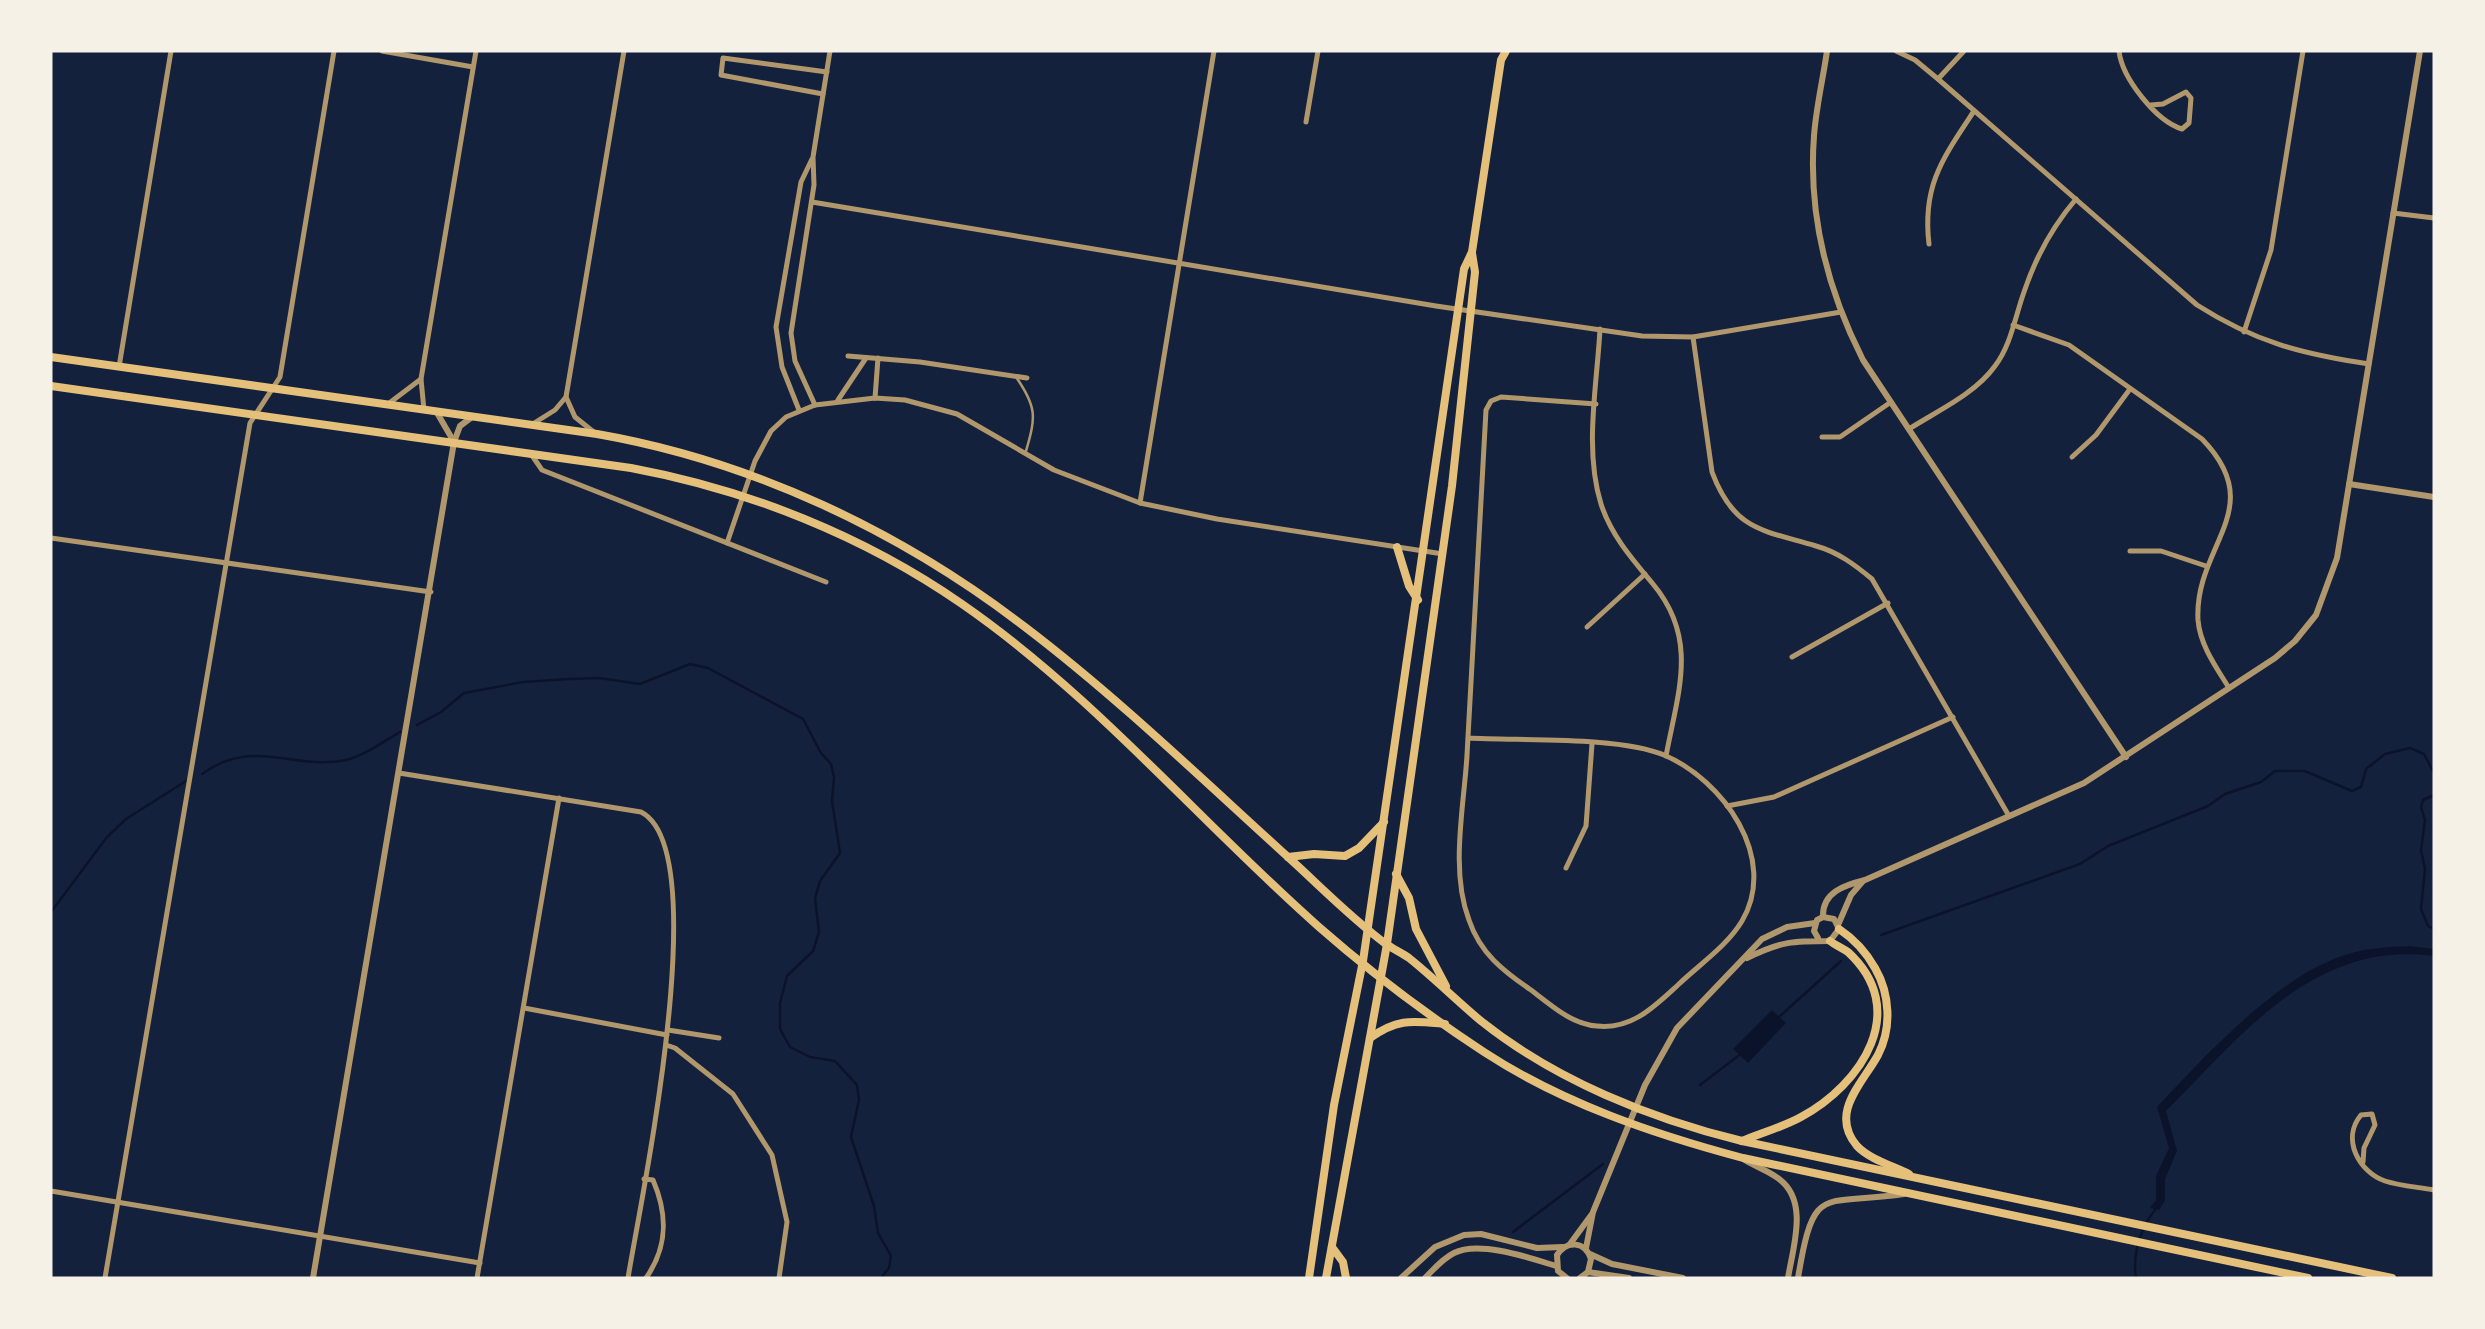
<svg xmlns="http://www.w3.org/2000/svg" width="2485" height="1329" viewBox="0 0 2485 1329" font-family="Signika,sans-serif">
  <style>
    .water { fill: #0b132b }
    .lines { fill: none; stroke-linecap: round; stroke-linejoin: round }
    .stream { stroke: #0b132b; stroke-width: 2.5 }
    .service { stroke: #b1986c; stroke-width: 2.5 }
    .minor { stroke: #b1986c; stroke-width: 5 }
    .tertiary { stroke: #b1986c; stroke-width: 6 }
    .primary { stroke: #e5c07b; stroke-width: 8 }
    .trunk { stroke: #e5c07b; stroke-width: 8 }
  </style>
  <rect width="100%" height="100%" fill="#14213d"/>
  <g class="water">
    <path d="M 2410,946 L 2434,949 L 2434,956 C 2314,940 2242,1035 2166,1111 L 2177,1151 L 2165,1179 L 2165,1201 L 2159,1210 L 2150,1208 L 2156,1200 L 2156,1176 L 2169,1148 L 2157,1107 C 2204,1057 2276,978 2342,956 C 2364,948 2387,947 2410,946 Z"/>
    <polygon points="1772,1010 1786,1023 1748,1063 1733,1049"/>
  </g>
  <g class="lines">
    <g class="stream">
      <polyline points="417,725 441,712 464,693 523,682 570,679 599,678 640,684 690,664 708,668 803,719 821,753 831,764 834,777 832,801 840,853 820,881 815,898 819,932 813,951 787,976 780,1003 780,1029 790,1047 810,1057 835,1061 857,1085 859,1100 851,1137 874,1206 878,1233 891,1256 889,1268 881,1278"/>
      <path d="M 202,774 C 255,736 293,771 346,760 C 364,756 384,741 400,732"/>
      <polyline points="2434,795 2423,800 2421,807 2425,820 2421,850 2425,869 2421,909 2428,926 2434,929"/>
      <polyline points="51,912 107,837 126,819 186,781"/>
      <polyline points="1881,935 2080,864 2108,846 2208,806 2225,794 2261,782 2275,771 2305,771 2352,791 2361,787 2366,769 2385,754 2410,748 2424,754 2434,773"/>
      <polyline points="1779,1017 1841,961"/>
      <polyline points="1700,1085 1742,1053"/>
      <polyline points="1513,1232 1603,1164"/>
      <path d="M 2136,1278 C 2132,1252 2141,1227 2157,1207"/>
    </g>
    <path class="service" d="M 1016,377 C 1037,407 1036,417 1026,451"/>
    <g class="minor">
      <polyline points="382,51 473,67"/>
      <path d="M 1896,51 L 1915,60 L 1938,79 L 2197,305 C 2255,342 2302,354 2369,364"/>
      <path d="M 2119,51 C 2122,78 2156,121 2182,129 L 2189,123 L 2191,98 L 2186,92 L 2163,104 L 2151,105"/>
      <polyline points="1938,79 1964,51"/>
      <polyline points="823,94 721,75 723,58 827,72"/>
      <polyline points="1306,122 1318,51"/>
      <polyline points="812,202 1436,306 1642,336 1693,337 1841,312"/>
      <polyline points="2393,213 2434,218"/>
      <path d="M 1929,244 C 1922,185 1943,158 1974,111"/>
      <path d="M 2013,325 L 2069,345 L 2202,439 C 2270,509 2194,545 2198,620 C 2200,645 2216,667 2229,688"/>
      <path d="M 1600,329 C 1597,386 1584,449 1601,504 C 1611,535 1632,559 1653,584 C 1699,639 1678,692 1666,756"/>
      <polyline points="2244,332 2271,250 2303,51"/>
      <path d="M 1693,337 L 1712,472 C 1734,531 1763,530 1816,546 C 1838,552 1855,565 1872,579 L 2009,816"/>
      <polyline points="848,356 920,362 1027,378"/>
      <polyline points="119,367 171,51"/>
      <polyline points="875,398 878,358"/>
      <polyline points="838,400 866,358"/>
      <polyline points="388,404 421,379"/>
      <polyline points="815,405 795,361 791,333 814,185 813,157 830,51"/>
      <polyline points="424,410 421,379 476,51"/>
      <polyline points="799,410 782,367 776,327 801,182 812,159"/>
      <polyline points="531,425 555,410 566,397"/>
      <path d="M 1909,429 C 1937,411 1975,394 1995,366 C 2011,345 2015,317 2024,292 C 2035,259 2053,226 2076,199"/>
      <polyline points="595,433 575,417 566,397 624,51"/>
      <polyline points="1822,437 1840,437 1891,402"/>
      <polyline points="531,454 542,470 826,582"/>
      <polyline points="2072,457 2096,435 2130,389"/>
      <polyline points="1140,503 1214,51"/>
      <polyline points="51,538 431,592"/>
      <polyline points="727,543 755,461 771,431 786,417 815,405 875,398 905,400 957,414 1054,470 1140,503 1217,519 1443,554"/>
      <polyline points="2130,551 2161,551 2206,566"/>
      <polyline points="1587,627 1645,574"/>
      <polyline points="1792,657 1888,603"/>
      <path d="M 1468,738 C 1520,741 1619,736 1664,755 C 1723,780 1779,858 1742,921 C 1727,946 1700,964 1679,984 C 1655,1006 1632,1030 1597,1026 C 1571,1024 1551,1005 1531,990 C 1503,971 1480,953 1469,920 C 1450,870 1464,807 1467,755 C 1473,640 1479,525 1486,410 L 1491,401 L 1501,397 L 1596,404"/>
      <path d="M 399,773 L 641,812 C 716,850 640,1203 628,1278"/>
      <polyline points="1727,806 1774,797 1953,717"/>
      <polyline points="1566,868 1586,826 1592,744"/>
      <polyline points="524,1008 667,1035"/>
      <polyline points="668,1030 719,1038"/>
      <polyline points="666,1045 675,1048 733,1094 772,1155 787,1222 779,1278"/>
      <path d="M 2363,1162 L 2364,1148 L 2375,1125 L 2372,1114 L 2361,1115 C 2341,1139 2359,1172 2385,1181 C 2400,1186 2418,1187 2434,1190"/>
      <path d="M 644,1179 L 653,1180 C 668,1215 668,1247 646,1278"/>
      <polyline points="51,1191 480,1263"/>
      <polyline points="105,1278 250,423 280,377 334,51"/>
      <polyline points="477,1278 559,798"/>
    </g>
    <g class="tertiary">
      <path d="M 1827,51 C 1823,79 1816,108 1814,136 C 1808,214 1828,291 1863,360 L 2126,757"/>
      <polyline points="436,411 454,442"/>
      <polyline points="2349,484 2434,497"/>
      <path d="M 1823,917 C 1822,892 1845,885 1865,880 L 2084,783 L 2275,658 L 2295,641 L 2316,615 L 2337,558 L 2420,51"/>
      <polyline points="1838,925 1851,895 1863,881"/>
      <path d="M 1747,958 C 1782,941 1793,941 1830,941 L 1839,929 L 1834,919 L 1823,917 L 1817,920 L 1814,931 L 1818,938"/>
      <path d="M 1745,1160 C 1756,1167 1769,1171 1779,1179 C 1809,1201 1793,1247 1788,1278"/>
      <polyline points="1570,1244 1592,1214"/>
      <polyline points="1586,1248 1593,1212 1645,1085 1677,1028 1762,939 1787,927 1815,923"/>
      <polyline points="1590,1254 1612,1264 1683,1278"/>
      <polyline points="1588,1272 1629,1278"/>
      <polyline points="313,1278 454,442 460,426 472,417"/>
      <polyline points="1401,1278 1435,1247 1464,1235 1481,1234 1537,1248 1563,1247"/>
      <path d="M 1425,1278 C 1434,1269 1442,1259 1454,1253 C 1479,1240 1530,1258 1556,1266"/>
      <path d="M 1567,1278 L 1558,1271 L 1557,1255 C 1567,1240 1585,1241 1591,1259 L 1588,1272 L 1580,1278"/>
      <path d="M 1798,1278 C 1814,1182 1821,1206 1904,1194"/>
    </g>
    <g class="primary">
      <polyline points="1397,547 1409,586 1418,600"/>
      <polyline points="1332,1247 1343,1262 1346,1278"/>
      <polyline points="1309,1278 1334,1105 1363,961 1464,269 1472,252 1501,60 1506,51"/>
      <polyline points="1326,1278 1387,944 1452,486 1475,272 1472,253"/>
    </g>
    <g class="trunk">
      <path d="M 51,357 L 597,434 C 752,461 900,531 1025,627 C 1117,697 1202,779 1288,857 C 1320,886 1351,918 1386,944 C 1393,949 1402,953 1409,958 C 1434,978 1457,1001 1481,1021 C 1555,1080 1651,1119 1742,1141 L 2392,1278"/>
      <path d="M 51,386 L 631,468 C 749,490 864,536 962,604 C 1095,696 1199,821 1319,927 C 1368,970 1429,1016 1484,1052 C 1562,1103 1653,1134 1743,1158 L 2308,1278"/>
      <polyline points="1288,857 1314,854 1345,856 1359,848 1384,822"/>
      <polyline points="1396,874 1409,898 1416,929 1446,986"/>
      <path d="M 1839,929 C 1854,939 1866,952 1875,968 C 1890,994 1892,1028 1878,1055 C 1862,1084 1829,1113 1857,1146 C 1869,1159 1893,1166 1909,1174"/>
      <path d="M 1370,1038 C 1398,1018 1412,1021 1445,1024"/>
      <path d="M 1742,1141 C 1761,1133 1783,1127 1801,1117 C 1862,1084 1911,1010 1848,952 C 1842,948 1835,945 1830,941"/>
    </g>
  </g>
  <rect width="2485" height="1329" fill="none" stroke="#f6f1e7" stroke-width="105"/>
</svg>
